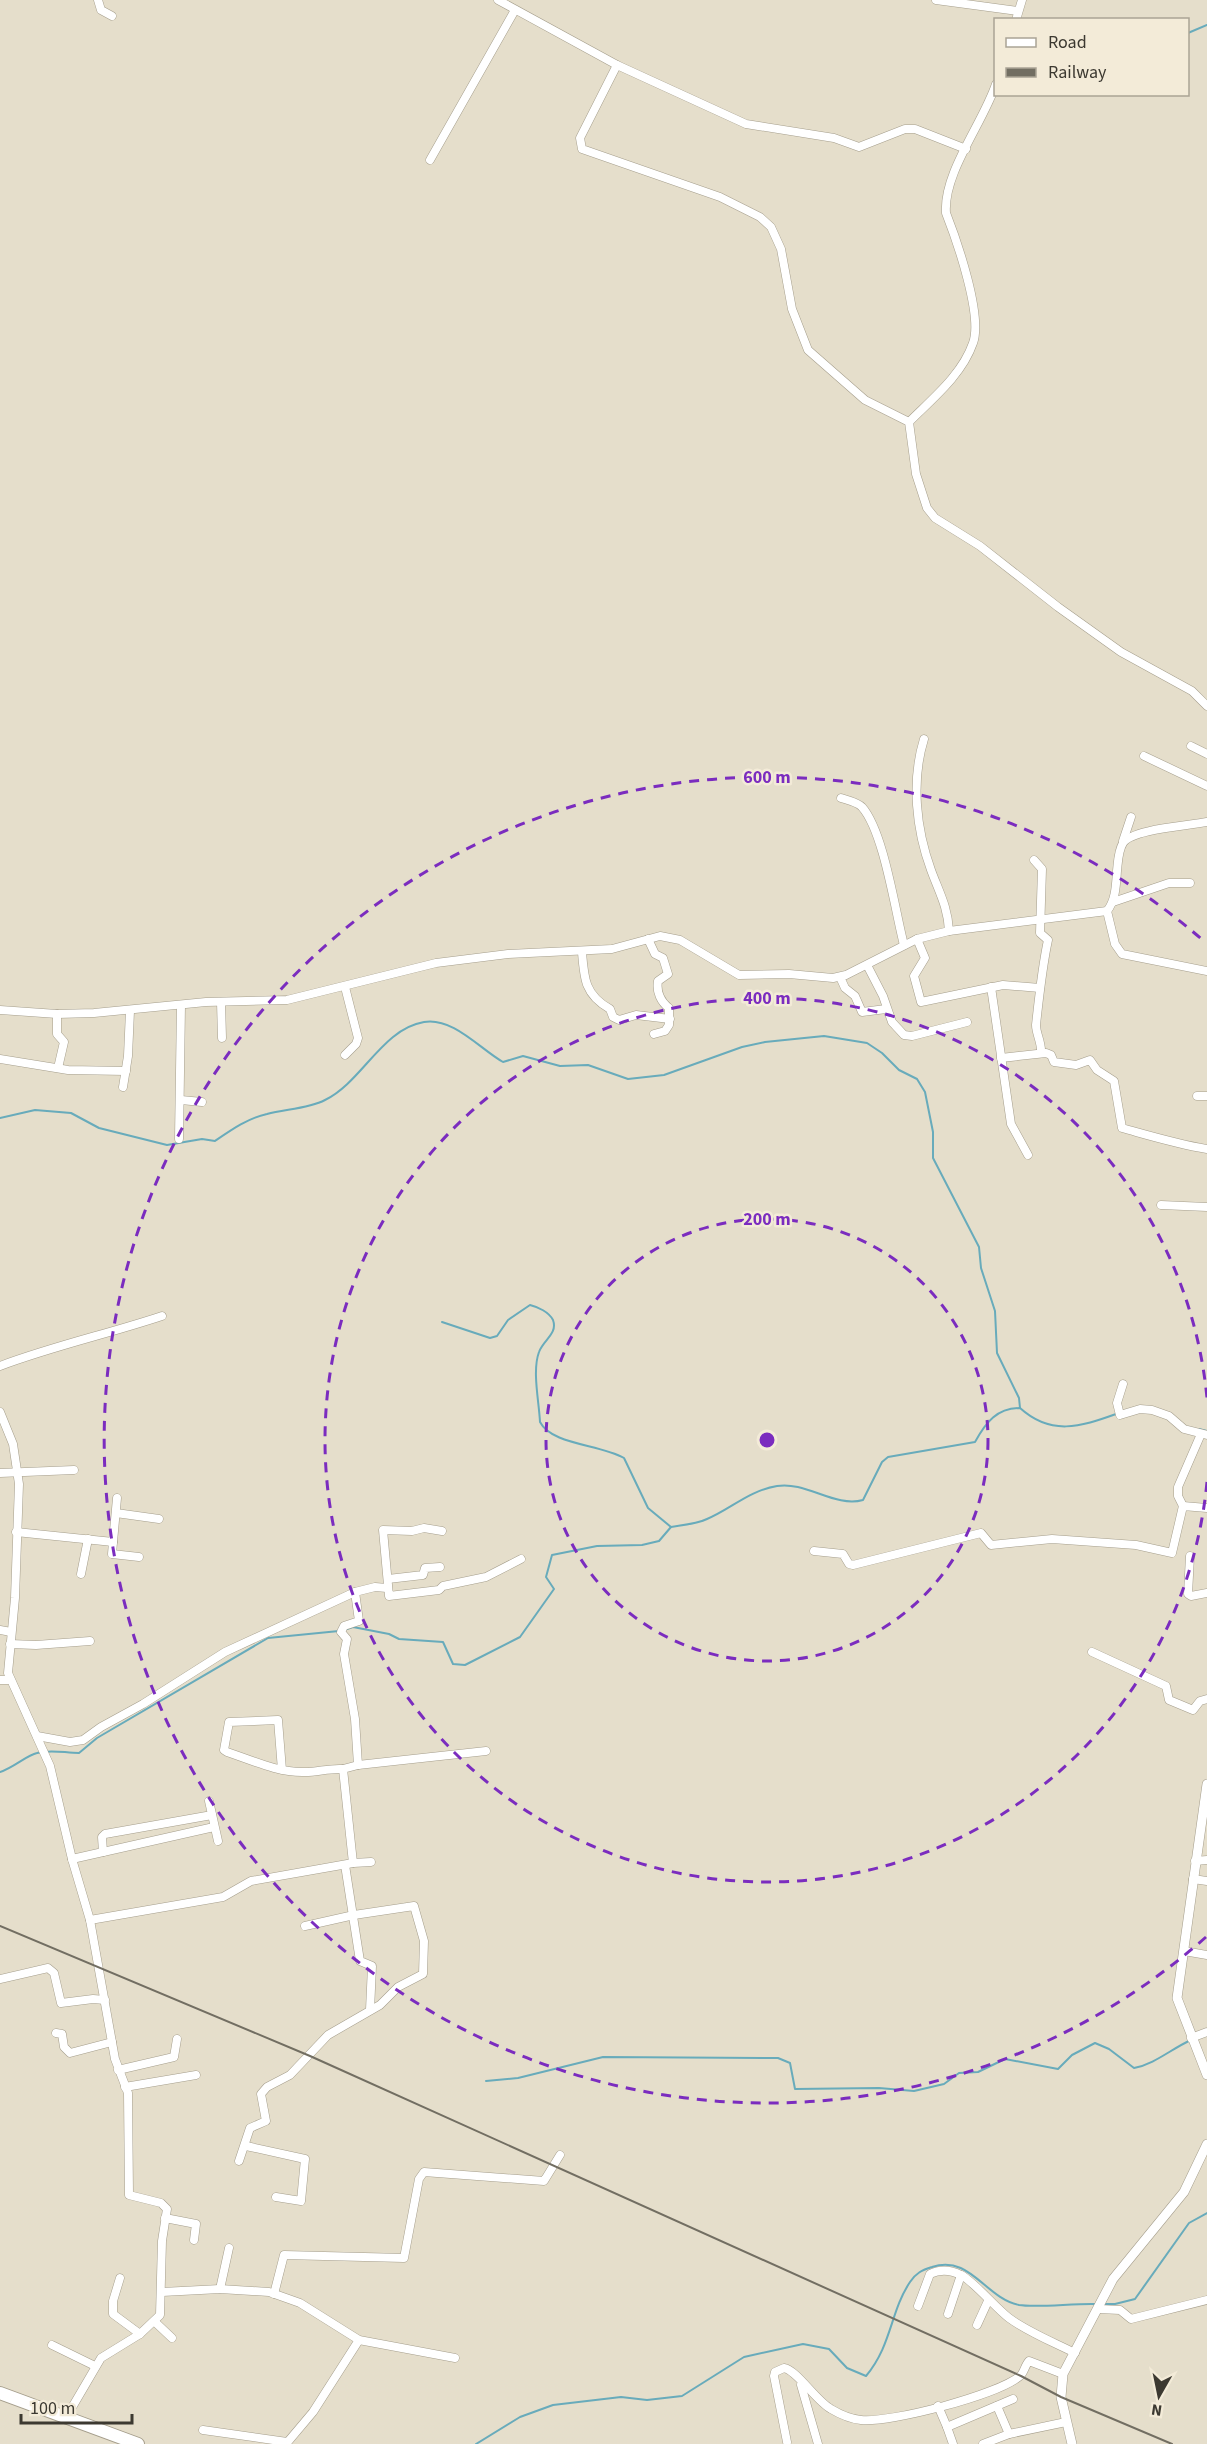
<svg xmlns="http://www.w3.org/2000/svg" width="1207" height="2444" viewBox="0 0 1207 2444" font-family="'Source Sans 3',sans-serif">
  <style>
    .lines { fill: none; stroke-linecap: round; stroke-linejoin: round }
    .stream { stroke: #68abbb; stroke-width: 2 }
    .minor-casing { stroke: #a59e8c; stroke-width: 9 }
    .tertiary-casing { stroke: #a59e8c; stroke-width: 10 }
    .trunk-casing { stroke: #a59e8c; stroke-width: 14 }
    .minor { stroke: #fff; stroke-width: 8 }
    .tertiary { stroke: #fff; stroke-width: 9 }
    .trunk { stroke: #fff; stroke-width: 12 }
    .rail { stroke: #726e62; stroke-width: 2 }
    .ring { fill: none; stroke: #7b2cbf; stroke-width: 3; stroke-dasharray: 10 8 }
    .centre { fill: #7b2cbf; stroke: #f3ebd8; stroke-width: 3 }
    .ring-label { font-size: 18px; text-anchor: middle; font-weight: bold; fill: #7b2cbf; stroke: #f3ebd8; stroke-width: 5; stroke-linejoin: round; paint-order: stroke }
  </style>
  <rect width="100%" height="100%" fill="#e5decb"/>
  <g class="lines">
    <g class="stream">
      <polyline points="1188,33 1207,25"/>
      <path d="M 0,1118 L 35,1110 L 71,1113 L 99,1128 L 167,1145 L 202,1139 L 215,1141 C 231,1130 248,1118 267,1114 C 285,1109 308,1109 325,1100 C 362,1082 382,1029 424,1022 C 453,1017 480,1049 503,1062 L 523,1056 L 560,1066 L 588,1065 L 628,1079 L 664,1075 L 742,1047 L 765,1042 L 824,1036 L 867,1043 L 882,1053 L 899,1070 L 917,1079 L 925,1092 L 933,1132 L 933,1158 L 979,1247 L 981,1268 L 995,1311 L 997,1353 L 1019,1398 L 1020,1408"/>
      <path d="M 442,1322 L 490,1338 L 497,1336 L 508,1320 L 530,1305 C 538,1307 549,1312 553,1320 C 558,1334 543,1340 539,1352 C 532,1371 539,1401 540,1422 C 552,1445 599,1444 624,1458 L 648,1508 L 671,1527 C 683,1525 696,1524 707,1519 C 731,1509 748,1491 777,1486 C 806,1481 835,1508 863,1500 L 882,1462 L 888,1457 L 975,1442 C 986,1422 997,1408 1020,1408 C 1051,1436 1080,1427 1116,1414"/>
      <polyline points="1199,1429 1207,1431"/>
      <polyline points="347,1629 353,1627 389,1634 399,1639 443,1642 453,1664 465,1665 520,1637 554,1589 546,1577 552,1555 597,1546 642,1545 659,1541 671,1527"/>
      <path d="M 0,1772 C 13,1768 27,1755 37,1753 C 51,1749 65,1753 79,1753 L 97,1738 L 268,1638 L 339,1631"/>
      <path d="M 486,2081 L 518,2078 L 603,2057 L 778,2058 L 790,2063 L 795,2089 L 879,2088 L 914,2091 L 944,2084 L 959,2073 L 978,2072 L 1005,2059 L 1058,2069 L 1072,2055 L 1095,2043 L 1109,2049 L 1134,2068 C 1155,2064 1171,2049 1191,2040"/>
      <polyline points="1102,2304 1115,2304 1135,2299 1189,2223 1207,2213"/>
      <path d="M 476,2444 L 520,2417 L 553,2405 L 621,2397 L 647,2400 L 682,2396 L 744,2357 L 803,2344 L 829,2349 L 847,2368 L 866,2376 C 892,2345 890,2312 910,2282 C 916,2273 922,2270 932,2267 C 970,2254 985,2298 1019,2305 C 1037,2308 1075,2303 1097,2304"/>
    </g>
    <defs>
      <g id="minor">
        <polyline points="98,0 101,10 112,16"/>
        <polyline points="498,0 617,65 746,124 834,138 859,147 905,129 915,129 966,149"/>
        <polyline points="936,0 1018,11"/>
        <polyline points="1016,20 1022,0"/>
        <polyline points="617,65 580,138 582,149 720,197 760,217 771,227 781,249 792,309 808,350 865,400 909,422 916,474 927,508 935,518 980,546 1058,607 1121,652 1192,691 1207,706"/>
        <polyline points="430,160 515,10"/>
        <path d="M 909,422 C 932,399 962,375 973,343 C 983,316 957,241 946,213 C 943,173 983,123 996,84"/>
        <path d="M 924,739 C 911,781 916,829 931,870 C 939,892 948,907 949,931"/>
        <polyline points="1191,746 1207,754"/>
        <polyline points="1144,756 1207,786"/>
        <path d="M 841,798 C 847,800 857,802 862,807 C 884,832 895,911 904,945"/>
        <polyline points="1123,841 1131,817"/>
        <path d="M 1034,860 L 1042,869 L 1040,933 L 1048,940 C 1042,968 1039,997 1036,1025 C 1036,1034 1042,1043 1041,1053"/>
        <polyline points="1113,902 1169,883 1190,883"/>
        <polyline points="1107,911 1115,944 1122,954 1207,971"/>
        <path d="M 648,939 L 655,954 L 663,958 L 668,974 L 658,981 C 656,992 661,1002 669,1008 L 669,1025 L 665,1031 L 654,1034"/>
        <polyline points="917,939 925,958 914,976 921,1002 1003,985 1040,988"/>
        <path d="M 582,952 C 584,979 585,995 610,1009 L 613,1017 L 619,1020 L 636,1015 L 670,1019"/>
        <polyline points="867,965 883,996 892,1022 904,1035 912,1036 967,1022"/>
        <polyline points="840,977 845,988 855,996 862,1012 886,1009"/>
        <polyline points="991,987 1011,1124 1028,1155"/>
        <polyline points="221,1002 222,1038"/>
        <path d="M 0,1010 L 57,1014 L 94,1013 L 206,1002 L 287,1000 L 436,963 L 508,954 L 612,949 L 660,936 L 680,940 L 739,975 L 789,974 L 833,978 L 846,975 L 917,939 L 949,931 L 1107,911 C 1116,900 1116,884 1117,871 C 1118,862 1118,851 1123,843 C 1132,829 1188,826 1207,822"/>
        <polyline points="57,1014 57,1034 64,1042 58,1068"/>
        <polyline points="345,1055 356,1044 358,1038 345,987"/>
        <path d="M 1001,1058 L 1046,1053 L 1051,1055 L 1054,1062 L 1076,1065 L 1090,1060 L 1097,1070 L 1114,1081 L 1122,1128 C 1151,1136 1177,1144 1207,1149"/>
        <polyline points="0,1059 68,1070 126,1071"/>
        <polyline points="123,1087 128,1056 130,1011"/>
        <polyline points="1197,1096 1207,1096"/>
        <polyline points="181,1100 202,1102"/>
        <polyline points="179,1139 181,1005"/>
        <polyline points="1161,1205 1207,1207"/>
        <path d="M 0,1366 C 53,1346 108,1334 162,1316"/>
        <polyline points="1123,1384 1117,1403 1120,1415 1140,1409 1152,1410 1169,1416 1184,1429 1207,1435"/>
        <polyline points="0,1412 13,1444 19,1484 15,1598 8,1673 50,1766 72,1859 90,1920 115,2059 128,2093 129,2195 161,2203 167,2209 162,2241 160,2315 140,2334 101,2358 67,2416"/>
        <polyline points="0,1473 74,1470"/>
        <polyline points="1183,1506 1178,1496 1178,1487 1201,1434"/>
        <polyline points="116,1513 159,1519"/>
        <polyline points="442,1531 424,1528 412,1531 383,1530 389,1596 439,1590 443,1586 486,1577 521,1559"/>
        <polyline points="16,1532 113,1542 117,1498"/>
        <polyline points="113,1542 112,1554 139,1557"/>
        <polyline points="814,1551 843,1554 849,1564 853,1565 981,1533 991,1545 1052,1539 1136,1545 1172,1553 1183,1506 1207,1508"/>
        <polyline points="1190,1556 1188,1594 1191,1596 1207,1593"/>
        <polyline points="81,1574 88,1539"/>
        <polyline points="388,1579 423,1575 425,1568 440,1567"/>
        <polyline points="355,1592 359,1621 344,1626 341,1632 347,1639 344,1654 355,1719 358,1765"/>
        <polyline points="0,1630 11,1632"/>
        <polyline points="10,1644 36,1645 90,1641"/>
        <polyline points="1092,1652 1166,1686 1169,1700 1193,1710 1200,1701 1207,1699"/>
        <polyline points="0,1680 10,1680"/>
        <polyline points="37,1736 70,1742 83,1740 101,1727 143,1704 225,1652 355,1592 375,1587 387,1588"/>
        <path d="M 282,1770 L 278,1720 L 229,1722 L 224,1750 L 227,1752 C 251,1760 279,1773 305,1772 C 318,1772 329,1768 343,1769"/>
        <polyline points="209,1801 218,1841"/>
        <polyline points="103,1852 102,1837 105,1834 212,1815"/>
        <polyline points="72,1859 214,1827"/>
        <polyline points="1195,1861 1207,1860"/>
        <polyline points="353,1863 371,1862"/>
        <polyline points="345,1865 360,1961 372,1966 370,2010"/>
        <polyline points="1193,1879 1207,1881"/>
        <polyline points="90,1920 223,1897 251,1881 353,1863 343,1769 358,1765 486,1751"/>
        <polyline points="1184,1951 1207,1955"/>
        <polyline points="0,1979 48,1968 54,1973 61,2003 93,1999 105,2000"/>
        <polyline points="56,2033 62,2034 64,2047 70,2053 112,2042"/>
        <polyline points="1191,2038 1207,2032"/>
        <polyline points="118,2070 174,2057 177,2039"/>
        <polyline points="125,2087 196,2075"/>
        <polyline points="246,2146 305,2159 301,2201 276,2197"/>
        <polyline points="239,2161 250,2128 266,2121 261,2094 267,2087 290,2075 328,2035 380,2005 398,1987 423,1974 424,1941 414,1906 354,1915 305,1926"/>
        <polyline points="165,2218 196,2224 194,2240"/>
        <polyline points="120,2278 113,2301 113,2314 140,2334"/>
        <polyline points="220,2289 229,2248"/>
        <polyline points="162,2292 220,2289 269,2292 300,2303 359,2340 455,2358"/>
        <polyline points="274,2294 284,2255 404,2258 419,2179 424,2172 544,2181 560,2155"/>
        <path d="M 918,2306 L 930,2274 C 940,2269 951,2270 961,2275 C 972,2280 996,2308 1009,2318 C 1028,2332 1053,2342 1075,2353"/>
        <polyline points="1099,2309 1120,2310 1131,2319 1207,2300"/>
        <polyline points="948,2314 961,2275"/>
        <polyline points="155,2322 172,2338"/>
        <polyline points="977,2325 988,2301"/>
        <polyline points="52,2345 95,2366"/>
        <polyline points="801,2385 818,2444"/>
        <polyline points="938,2406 947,2427"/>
        <polyline points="203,2430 287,2442"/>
        <polyline points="1009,2434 1066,2422"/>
        <path d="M 787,2442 L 774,2376 L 775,2372 L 784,2368 C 797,2370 816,2401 831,2409 C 841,2415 851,2419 861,2420 C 891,2423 997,2395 1020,2376 C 1024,2373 1025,2365 1029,2361 L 1063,2374"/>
        <polyline points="286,2444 313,2412 359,2340"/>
        <polyline points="953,2444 947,2427 1013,2399"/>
        <polyline points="983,2444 1009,2434 997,2406"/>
      </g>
      <g id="tertiary">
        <polyline points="1207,1784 1177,1998 1207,2075"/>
        <polyline points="1072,2444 1061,2397 1063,2374 1113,2279 1184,2192 1207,2144"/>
      </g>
      <polyline id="trunk" points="0,2393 138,2444"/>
    </defs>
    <use href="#minor" class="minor-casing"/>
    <use href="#tertiary" class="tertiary-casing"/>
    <use href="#trunk" class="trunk-casing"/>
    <use href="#minor" class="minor"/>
    <use href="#tertiary" class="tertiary"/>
    <use href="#trunk" class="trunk"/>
    <polyline class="rail" points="0,1926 310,2056 1021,2376 1061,2397 1172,2444"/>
  </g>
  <g class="ring">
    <circle cx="767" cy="1440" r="221"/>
    <path d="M1207 1482A442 442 0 1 1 1207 1398"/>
    <path d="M1206 1937A663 663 0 1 1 1206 943"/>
  </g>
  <circle cx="767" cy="1440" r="9" class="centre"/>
  <g class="ring-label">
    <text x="767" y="783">600 m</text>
    <text x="767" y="1004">400 m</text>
    <text x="767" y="1225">200 m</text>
  </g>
  <rect x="994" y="18" width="195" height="78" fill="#f3ebd8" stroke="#aaa495" stroke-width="1.5"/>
  <rect x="1006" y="38" width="30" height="9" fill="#ffffff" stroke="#aaa495" stroke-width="1.5"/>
  <text x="1048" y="48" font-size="18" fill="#3c3931">Road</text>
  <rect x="1006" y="68" width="30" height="9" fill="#726e62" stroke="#aaa495" stroke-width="1.5"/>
  <text x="1048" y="78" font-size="18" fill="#3c3931">Railway</text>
  <g transform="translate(1159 2396) rotate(189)" stroke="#f3ebd8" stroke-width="4.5" paint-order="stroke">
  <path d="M0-4.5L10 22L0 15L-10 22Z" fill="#3c3931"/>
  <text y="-9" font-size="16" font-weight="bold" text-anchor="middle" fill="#3c3931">N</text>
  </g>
  <path d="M21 2414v9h111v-9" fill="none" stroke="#3c3931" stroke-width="3"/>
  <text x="30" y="2414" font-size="18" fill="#3c3931" stroke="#f3ebd8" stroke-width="4.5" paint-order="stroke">100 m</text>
</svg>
